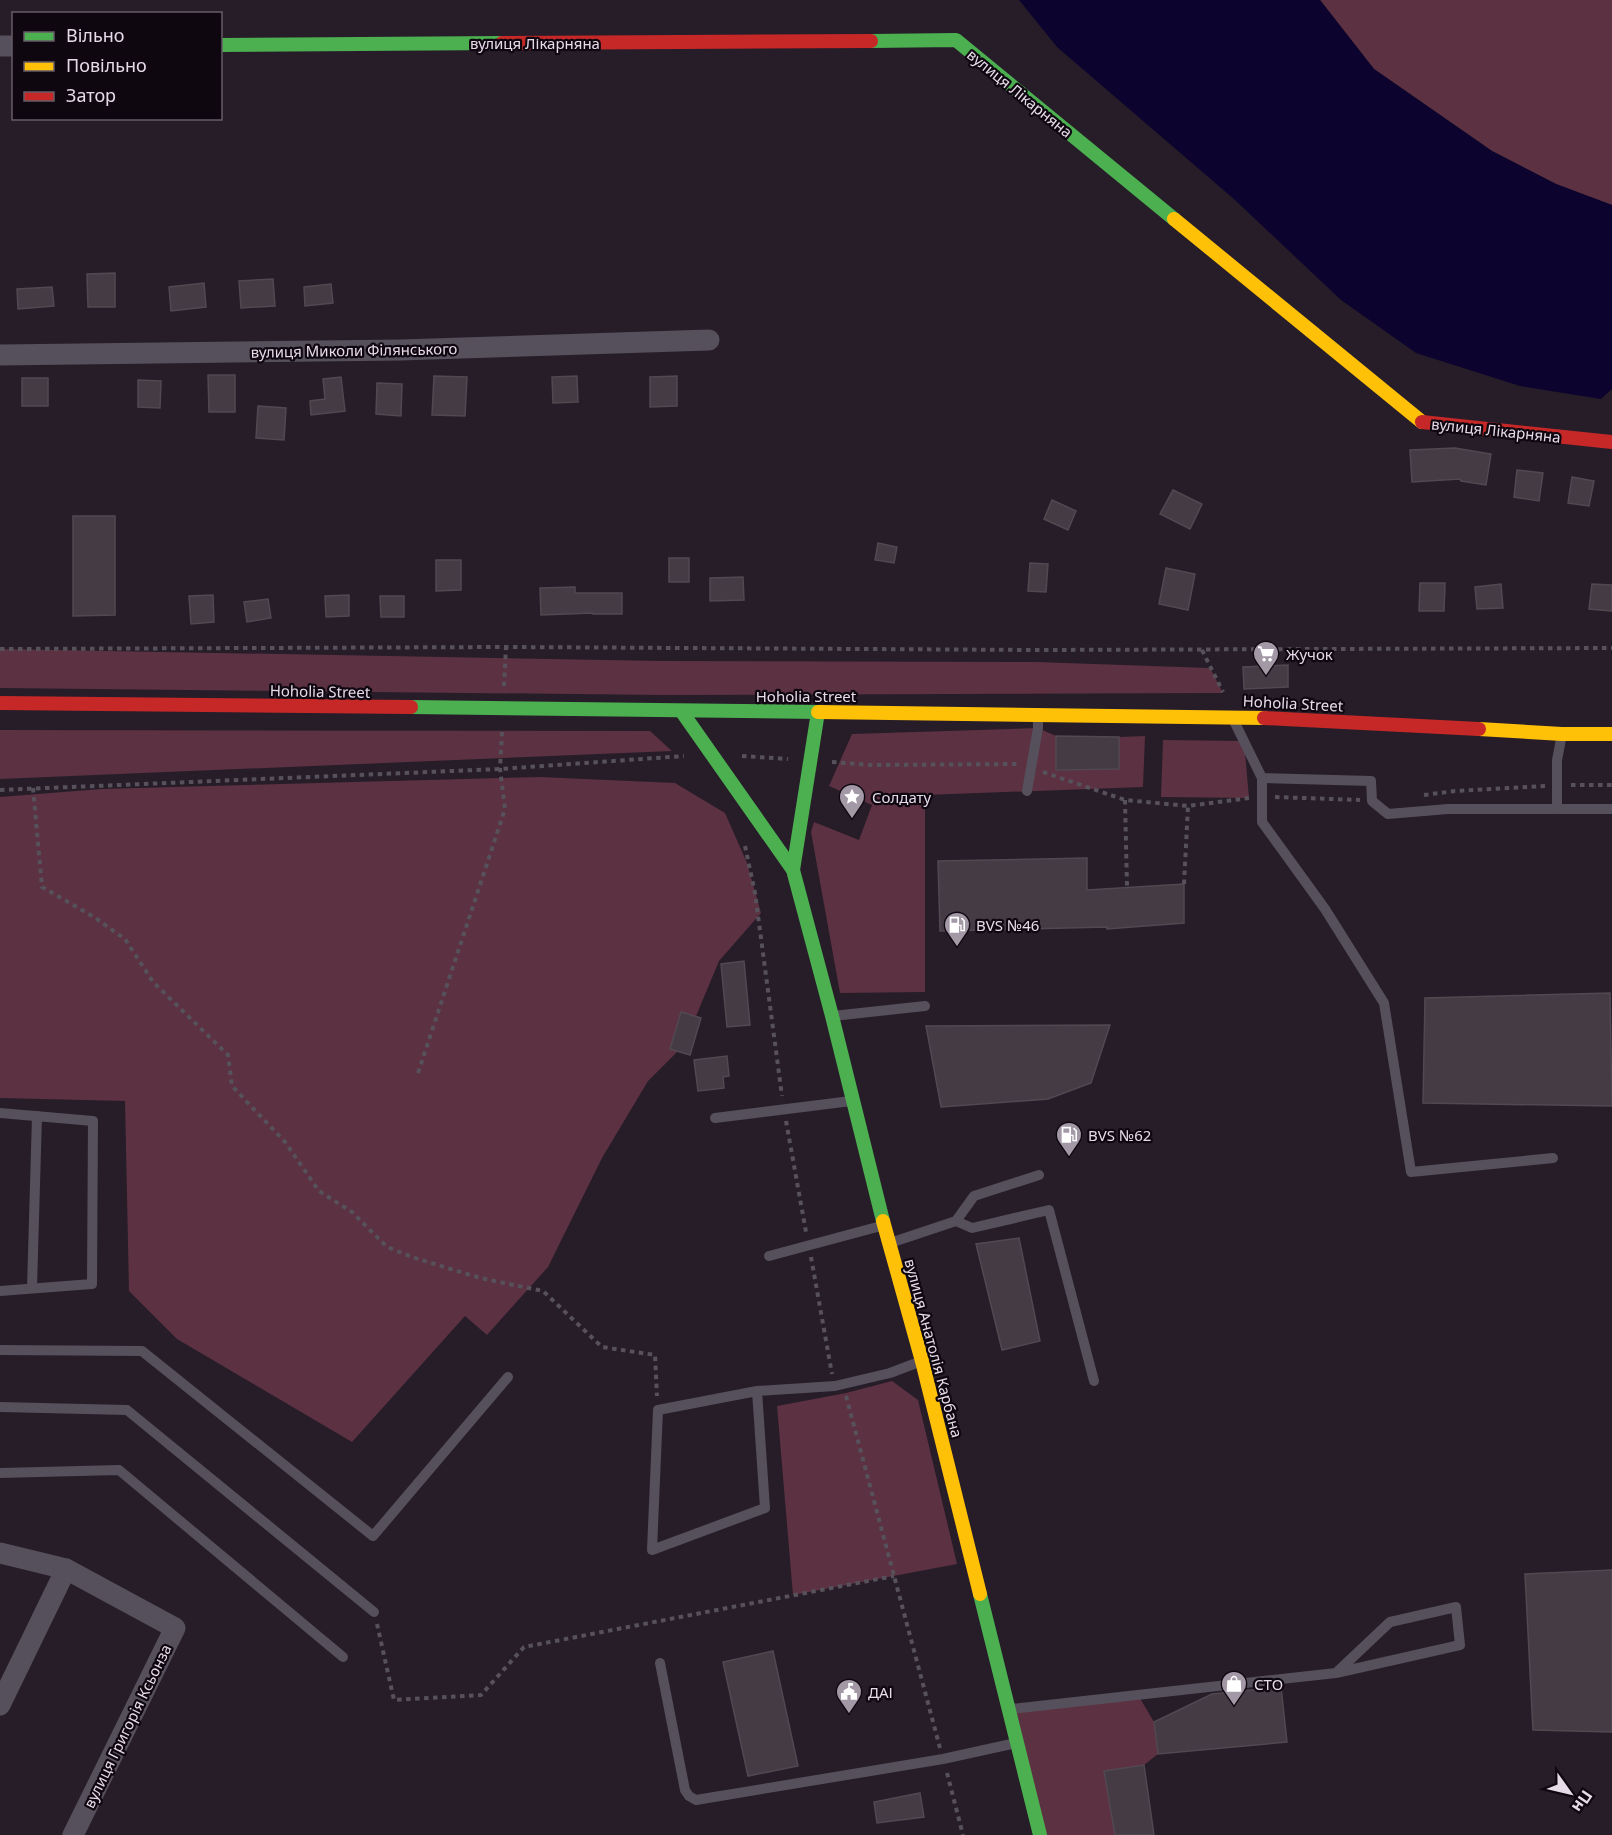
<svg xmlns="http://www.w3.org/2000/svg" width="1612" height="1835" viewBox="0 0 1612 1835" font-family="'Noto Sans',sans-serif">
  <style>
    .green { fill: #5c3141 }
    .water { fill: #0c042e }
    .building { fill: #453b44; stroke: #524851; stroke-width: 1.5 }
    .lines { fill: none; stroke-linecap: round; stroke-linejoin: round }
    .path { stroke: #56515a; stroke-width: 4; stroke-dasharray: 4.5 4.5; stroke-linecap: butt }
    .lane { stroke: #55505b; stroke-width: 10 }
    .street { stroke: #55505b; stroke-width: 21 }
    .fast { stroke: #4caf50; stroke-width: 14 }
    .slow { stroke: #ffc107; stroke-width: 14 }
    .jam { stroke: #c62828; stroke-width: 14 }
    .labels { text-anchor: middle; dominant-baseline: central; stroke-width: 4.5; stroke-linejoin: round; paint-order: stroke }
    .street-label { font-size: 15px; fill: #e7dbea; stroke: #0e0710 }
    .poi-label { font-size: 15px; fill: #e7dbea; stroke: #0e0710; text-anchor: start }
  </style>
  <rect width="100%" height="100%" fill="#261d29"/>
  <g class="green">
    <polygon points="1320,0 1612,0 1612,205 1556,184 1492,151 1374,69"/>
    <polygon points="0,649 662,661 1036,662 1210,668 1223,693 663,695 0,688"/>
    <polygon points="1038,728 1056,736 1057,770 1119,769 1119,737 1145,736 1143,787 925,795 925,992 840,993 811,832 814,822 859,840 872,805 829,786 852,734"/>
    <polygon points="0,730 650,731 672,751 0,779"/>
    <polygon points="1163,740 1244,741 1249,798 1161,797"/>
    <polygon points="540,777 675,783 725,813 747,863 761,913 719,961 684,1045 648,1081 602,1158 548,1267 487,1335 465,1316 352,1442 177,1339 129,1291 125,1101 0,1098 0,797 101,789"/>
    <polygon points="892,1381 918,1400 957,1564 793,1595 777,1406 846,1393"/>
    <polygon points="1138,1695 1154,1722 1158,1754 1144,1765 1104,1771 1115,1835 1040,1835 1008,1710"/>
  </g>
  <polygon class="water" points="1019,0 1320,0 1374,69 1492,151 1556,184 1612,205 1612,389 1601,399 1520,386 1416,353 1341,300 1235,200 1057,47"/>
  <g class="building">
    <polygon points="115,273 115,307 88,307 87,274"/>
    <polygon points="273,279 275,306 241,308 239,281"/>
    <polygon points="204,283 206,307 171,311 169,287"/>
    <polygon points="331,284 333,303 305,306 304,287"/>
    <polygon points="52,287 54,306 18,309 17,289"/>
    <polygon points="208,375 235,375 235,412 209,412"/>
    <polygon points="434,376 467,377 465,416 432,415"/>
    <polygon points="577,376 578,402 553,403 552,377"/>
    <polygon points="677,376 677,406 650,407 650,377"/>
    <polygon points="341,377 345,411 311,415 310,401 325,399 323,379"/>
    <rect x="22" y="378" width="26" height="28"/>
    <polygon points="138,380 161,381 160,408 138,407"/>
    <polygon points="377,383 402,384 401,416 376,414"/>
    <polygon points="258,406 286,408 284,440 256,438"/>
    <polygon points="1455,448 1491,454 1486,485 1461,481 1460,479 1412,482 1410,450"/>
    <polygon points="1517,470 1543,473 1539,501 1514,497"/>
    <polygon points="1572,477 1594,481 1589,506 1568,503"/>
    <polygon points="1173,490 1202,504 1190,529 1160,514"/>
    <polygon points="1052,500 1076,511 1068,530 1044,519"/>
    <polygon points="73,516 115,516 115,615 73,616"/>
    <polygon points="878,543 897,547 894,563 875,560"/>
    <rect x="669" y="558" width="20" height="24"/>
    <polygon points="436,560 461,560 461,590 436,591"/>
    <polygon points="1030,563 1048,564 1046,592 1028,591"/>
    <polygon points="1166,568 1195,574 1188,610 1159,604"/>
    <polygon points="743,577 744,600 710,601 710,578"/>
    <polygon points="1420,583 1445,583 1444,611 1419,611"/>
    <polygon points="1501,584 1503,608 1477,609 1475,587"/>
    <polygon points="1592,584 1612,585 1612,611 1589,609"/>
    <polygon points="575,587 575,593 622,593 622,614 593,614 593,613 541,615 540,588"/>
    <polygon points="213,595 214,622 191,624 189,596"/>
    <polygon points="349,595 349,616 326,617 325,596"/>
    <polygon points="380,596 404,596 404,617 381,617"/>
    <polygon points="268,599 271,618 247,622 244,602"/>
    <polygon points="1288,665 1288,687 1244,689 1243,667"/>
    <polygon points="1056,736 1119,737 1119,769 1056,770"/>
    <polygon points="1087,858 1087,890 1184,884 1184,923 1107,929 1107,927 940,931 938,861"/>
    <polygon points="744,961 750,1025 727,1027 721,964"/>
    <polygon points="1610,993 1612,1106 1423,1103 1425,998"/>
    <polygon points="681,1012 701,1018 690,1055 670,1049"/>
    <polygon points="1110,1025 1091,1083 1048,1099 941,1107 926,1026"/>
    <polygon points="727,1056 729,1076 723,1077 724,1088 698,1091 694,1060"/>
    <polygon points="1019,1238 1040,1341 1002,1350 976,1244"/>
    <polygon points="1612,1570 1612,1732 1533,1730 1525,1574"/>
    <polygon points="773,1651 798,1766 748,1776 723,1662"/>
    <polygon points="1281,1687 1287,1742 1158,1754 1154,1722 1212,1694"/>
    <polygon points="1144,1765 1154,1835 1115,1835 1104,1771"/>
    <polygon points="920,1793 924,1817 877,1823 874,1802"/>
  </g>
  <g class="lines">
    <g class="path">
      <polyline points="0,649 506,647 1039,650 1612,648"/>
      <polyline points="1202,650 1223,692"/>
      <polyline points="504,686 506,647"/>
      <polyline points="742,756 788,759"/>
      <polyline points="832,762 871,765 1019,764"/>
      <polyline points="1043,772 1125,800 1188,806 1249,798"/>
      <polyline points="1571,785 1612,785"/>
      <polyline points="33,788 42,887 94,917 125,939 153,982 228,1055 232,1086 285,1142 319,1191 352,1212 387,1247 412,1257 480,1278 543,1291 602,1347 655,1355 657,1396"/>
      <polyline points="0,790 500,769 684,756"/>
      <polyline points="1424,795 1455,791 1545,786"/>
      <polyline points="1275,797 1360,800"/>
      <polyline points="1125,800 1127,887"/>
      <polyline points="745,846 755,893 782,1096"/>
      <polyline points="1184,884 1188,806"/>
      <polyline points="418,1073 505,809 500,769 502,732"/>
      <polyline points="786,1121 806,1232"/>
      <polyline points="811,1257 832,1374"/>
      <polyline points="846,1396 940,1748"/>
      <polyline points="377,1624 394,1700 481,1695 524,1647 894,1576"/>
      <polyline points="947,1773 963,1835"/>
    </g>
    <g class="lane">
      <polyline points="1233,719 1262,778 1371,781 1372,801 1388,814 1448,809 1612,809"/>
      <polyline points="1262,778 1262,822 1325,909 1384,1003 1411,1172 1553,1158"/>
      <polyline points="1027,791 1038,728 1038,715"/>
      <polyline points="1557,809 1557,760 1562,734"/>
      <polyline points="833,1016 925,1006"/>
      <polyline points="0,1113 93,1121 92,1284 0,1291"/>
      <polyline points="715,1118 851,1101"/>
      <polyline points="956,1221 972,1228 1049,1210 1094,1381"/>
      <polyline points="890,1243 956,1221 974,1196 1039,1175"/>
      <polyline points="769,1256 881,1226"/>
      <polyline points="32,1288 37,1116"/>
      <polyline points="0,1350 142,1351 373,1536 508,1377"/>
      <polyline points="757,1391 765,1508 652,1550 658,1410 757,1391 835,1386 890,1373 919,1362"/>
      <polyline points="0,1407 127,1410 374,1612"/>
      <polyline points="0,1473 119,1470 343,1657"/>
      <polyline points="660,1663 685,1790 689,1796 696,1800 943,1759 1016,1743"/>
      <polyline points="1011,1709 1336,1673 1460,1645 1456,1607 1390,1622 1336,1673"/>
    </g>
    <g class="street">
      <polyline points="0,46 14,46"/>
      <polyline points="0,355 400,350 709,340"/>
      <polyline points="0,1553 66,1569 175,1628 73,1835"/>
      <polyline points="0,1705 66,1569"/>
    </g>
    <g class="fast">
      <polyline points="871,41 956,40 1174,219"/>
      <polyline points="220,45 502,43"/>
      <polyline points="411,707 818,712"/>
      <polyline points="682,712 793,870 832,1016 883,1221"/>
      <polyline points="793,870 818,712"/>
      <polyline points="980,1594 1040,1835"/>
    </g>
    <g class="slow">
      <polyline points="1174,219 1422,422"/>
      <polyline points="818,712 1264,718"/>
      <polyline points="1479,729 1562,734 1612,734"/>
      <polyline points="883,1221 922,1361 980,1594"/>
    </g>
    <g class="jam">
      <polyline points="502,43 871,41"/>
      <polyline points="1422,422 1612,442"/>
      <polyline points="0,703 411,707"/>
      <polyline points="1264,718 1479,729"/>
    </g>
  </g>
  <defs>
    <symbol id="supermarket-pin" viewBox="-11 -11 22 30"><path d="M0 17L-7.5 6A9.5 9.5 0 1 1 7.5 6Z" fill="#a398a6" stroke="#0e0710"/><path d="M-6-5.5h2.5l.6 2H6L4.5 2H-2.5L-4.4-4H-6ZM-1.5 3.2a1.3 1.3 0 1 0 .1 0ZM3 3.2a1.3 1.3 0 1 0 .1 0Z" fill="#fff"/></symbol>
    <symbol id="sight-pin" viewBox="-11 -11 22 30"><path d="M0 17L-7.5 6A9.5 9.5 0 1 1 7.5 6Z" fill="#a398a6" stroke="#0e0710"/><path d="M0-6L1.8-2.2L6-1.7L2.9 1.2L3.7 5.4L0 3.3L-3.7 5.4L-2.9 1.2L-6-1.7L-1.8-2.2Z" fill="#fff"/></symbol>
    <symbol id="fuel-pin" viewBox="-11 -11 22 30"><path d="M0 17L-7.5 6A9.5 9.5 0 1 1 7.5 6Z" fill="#a398a6" stroke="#0e0710"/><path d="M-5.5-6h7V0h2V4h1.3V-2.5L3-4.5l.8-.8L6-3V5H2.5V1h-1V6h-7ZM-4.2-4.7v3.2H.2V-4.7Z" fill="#fff"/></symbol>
    <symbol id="shop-pin" viewBox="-11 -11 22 30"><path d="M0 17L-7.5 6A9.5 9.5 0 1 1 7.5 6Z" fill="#a398a6" stroke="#0e0710"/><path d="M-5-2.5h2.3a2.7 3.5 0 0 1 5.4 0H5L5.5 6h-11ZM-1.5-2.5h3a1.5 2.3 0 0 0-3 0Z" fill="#fff"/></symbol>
    <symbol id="civic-pin" viewBox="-11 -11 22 30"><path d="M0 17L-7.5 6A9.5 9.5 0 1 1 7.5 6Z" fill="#a398a6" stroke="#0e0710"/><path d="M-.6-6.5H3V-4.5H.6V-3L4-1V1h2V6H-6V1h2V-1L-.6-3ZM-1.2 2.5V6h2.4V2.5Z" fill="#fff"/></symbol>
  </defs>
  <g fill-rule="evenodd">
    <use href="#supermarket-pin" x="1251" y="639" width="30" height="40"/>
    <use href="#sight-pin" x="837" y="782" width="30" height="40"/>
    <use href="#fuel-pin" x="942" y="910" width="30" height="40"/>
    <use href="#fuel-pin" x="1054" y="1120" width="30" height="40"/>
    <use href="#shop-pin" x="1219" y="1669" width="30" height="40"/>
    <use href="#civic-pin" x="834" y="1677" width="30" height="40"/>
  </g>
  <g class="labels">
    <g class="street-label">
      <text x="535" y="43">вулиця Лікарняна</text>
      <text transform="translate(1020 93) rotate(39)">вулиця Лікарняна</text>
      <text transform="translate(354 350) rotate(-1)">вулиця Миколи Філянського</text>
      <text transform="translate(1496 430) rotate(6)">вулиця Лікарняна</text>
      <text transform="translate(320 691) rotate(1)">Hoholia Street</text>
      <text x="806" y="696">Hoholia Street</text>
      <text transform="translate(1293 703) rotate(3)">Hoholia Street</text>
      <text transform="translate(934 1348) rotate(75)">вулиця Анатолія Карбана</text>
      <text transform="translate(127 1726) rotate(-64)">вулиця Григорія Ксьонза</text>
    </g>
    <g class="poi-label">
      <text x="1286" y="654">Жучок</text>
      <text x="872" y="797">Солдату</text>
      <text x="976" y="925">BVS №46</text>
      <text x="1088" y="1135">BVS №62</text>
      <text x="1254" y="1684">СТО</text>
      <text x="868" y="1692">ДАІ</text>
    </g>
  </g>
  <rect x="12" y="12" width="210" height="108" fill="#0e0710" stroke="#655c67" stroke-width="1.5"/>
  <rect x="24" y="32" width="30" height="9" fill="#4caf50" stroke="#655c67" stroke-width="1.5"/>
  <text x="66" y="42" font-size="18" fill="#e7dbea">Вільно</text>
  <rect x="24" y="62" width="30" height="9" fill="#ffc107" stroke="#655c67" stroke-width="1.5"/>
  <text x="66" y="72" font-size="18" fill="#e7dbea">Повільно</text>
  <rect x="24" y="92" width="30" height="9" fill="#c62828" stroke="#655c67" stroke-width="1.5"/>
  <text x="66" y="102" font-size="18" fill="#e7dbea">Затор</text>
  <g transform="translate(1570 1793) rotate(124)" stroke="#0e0710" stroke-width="4.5" paint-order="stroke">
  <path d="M0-4.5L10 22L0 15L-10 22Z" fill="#e7dbea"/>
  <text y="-9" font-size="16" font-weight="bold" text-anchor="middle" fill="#e7dbea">Пн</text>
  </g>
</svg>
